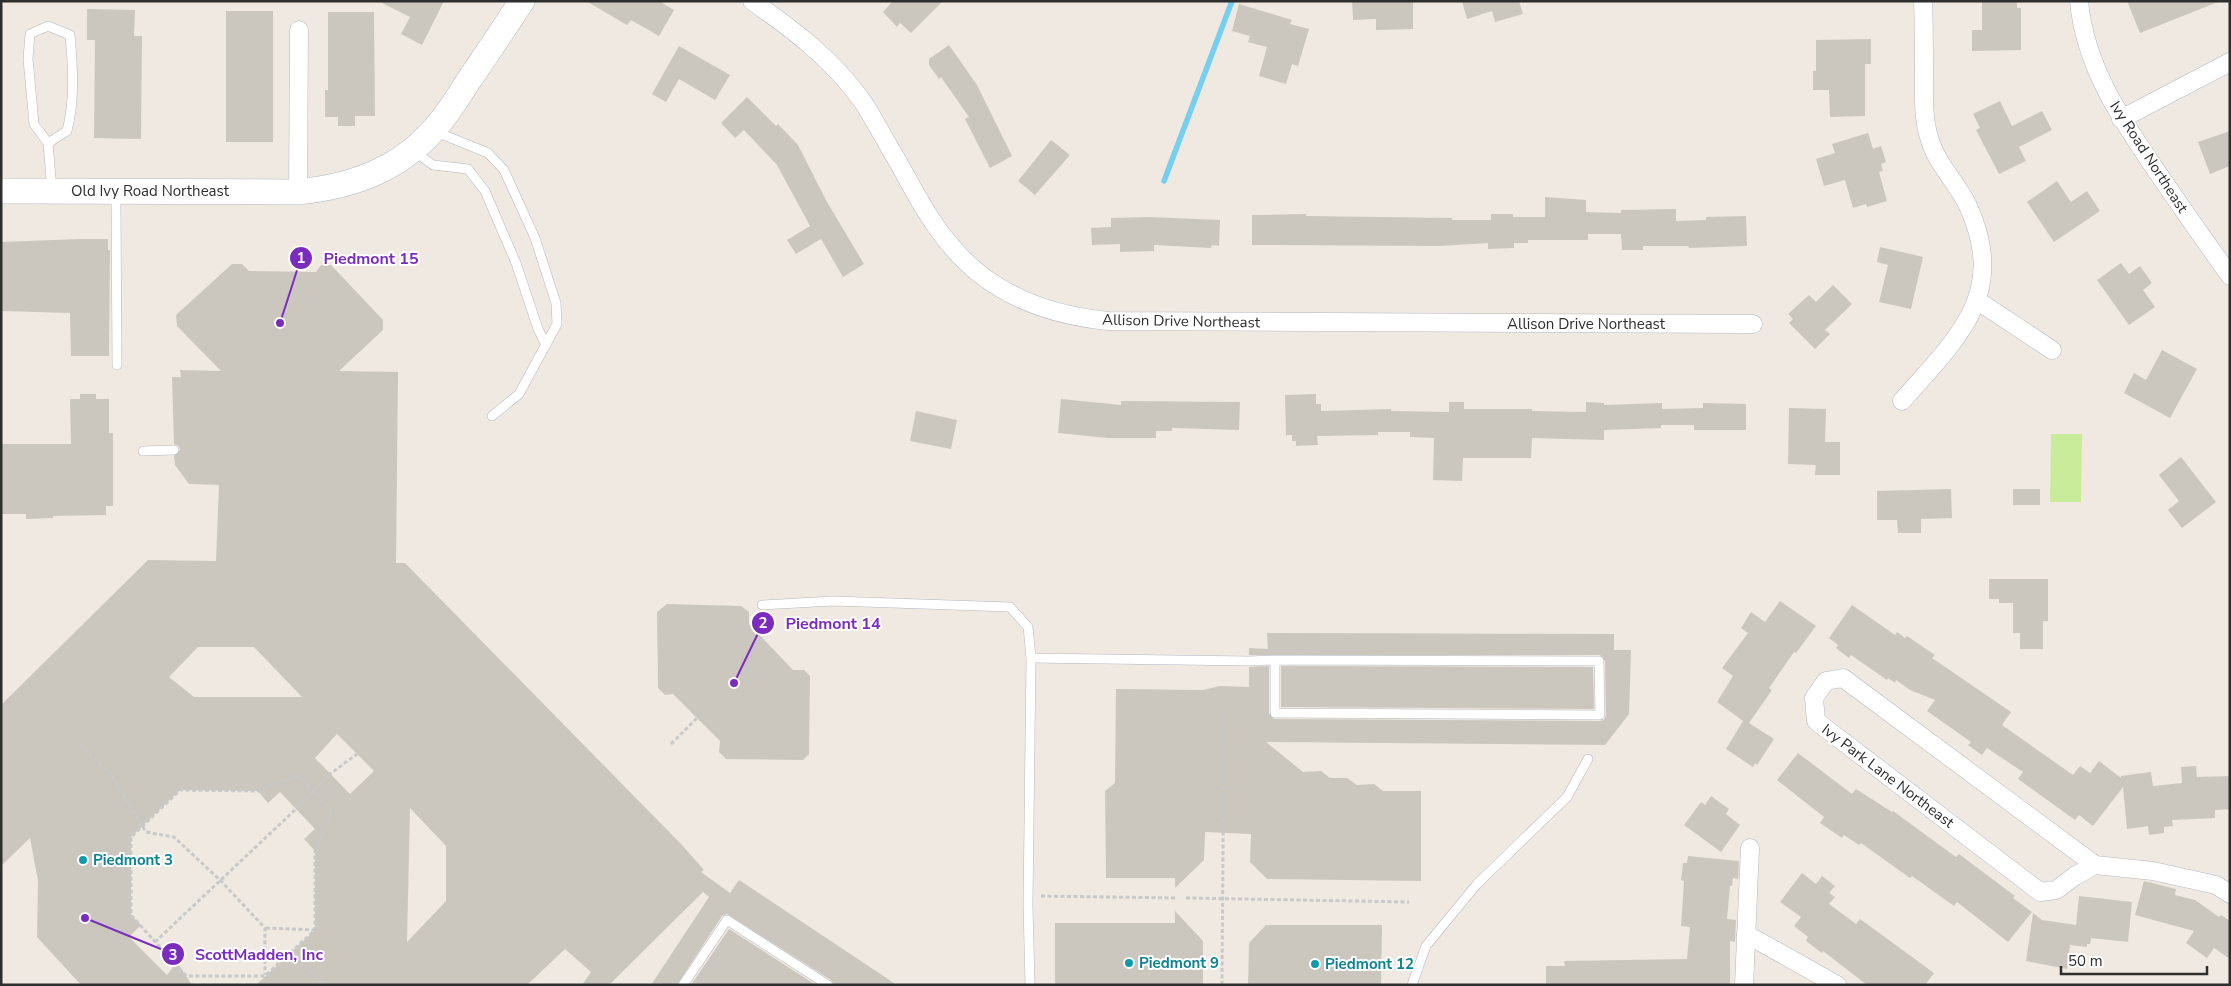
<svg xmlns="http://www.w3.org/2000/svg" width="2231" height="986" viewBox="0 0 2231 986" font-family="'Nunito Sans',sans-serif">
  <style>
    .pitch { fill: #c9ec9a }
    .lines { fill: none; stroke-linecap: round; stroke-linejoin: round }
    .stream { stroke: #75cff0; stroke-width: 5.5 }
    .building { fill: #cbc7bf; fill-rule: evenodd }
    .lane-casing { stroke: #b4b7c1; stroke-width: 10 }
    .street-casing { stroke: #b4b7c1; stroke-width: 19 }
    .secondary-casing { stroke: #b4b7c1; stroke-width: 26 }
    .path { stroke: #c9c9c9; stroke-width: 3; stroke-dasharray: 4 2.5; stroke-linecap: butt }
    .lane { stroke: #fff; stroke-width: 9 }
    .street { stroke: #fff; stroke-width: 18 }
    .secondary { stroke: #fff; stroke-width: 25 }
    .culture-dot { fill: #0f9aa8; stroke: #fff; stroke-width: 2 }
    .labels { text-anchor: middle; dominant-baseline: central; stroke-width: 4; stroke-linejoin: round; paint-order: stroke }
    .street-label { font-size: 15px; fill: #2e2e2e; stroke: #fff }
    .culture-label { font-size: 15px; font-weight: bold; fill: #0d838f; stroke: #fff; text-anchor: start }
    .leader { fill: none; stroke: #7b2cbf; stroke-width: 2 }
    .callout-dot { fill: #7b2cbf; stroke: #fff; stroke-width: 2 }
    .mark-label { font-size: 15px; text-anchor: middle; font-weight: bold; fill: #fff }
    .callout-label { font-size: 16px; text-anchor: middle; font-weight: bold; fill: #7b2cbf; stroke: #fff; stroke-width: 4; stroke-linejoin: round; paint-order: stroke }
  </style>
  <rect width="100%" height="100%" fill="#efe9e1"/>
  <polygon class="pitch" points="2051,434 2082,434 2081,502 2050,502"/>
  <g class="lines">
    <polyline class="stream" points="1164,181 1232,1"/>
  </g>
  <g class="building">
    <polygon points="378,1 444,1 422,45 401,34 410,17"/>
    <polygon points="586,1 659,1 674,10 659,36 631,20 627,25"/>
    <polygon points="893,1 943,1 911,33 900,23 897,27 883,12"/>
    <polygon points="1352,1 1413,1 1413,29 1376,30 1376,19 1353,20"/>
    <polygon points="1462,1 1519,1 1523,14 1495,22 1492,11 1467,19"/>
    <polygon points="1982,1 2017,1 2017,8 2021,8 2021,50 1972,51 1972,30 1982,30"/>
    <polygon points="2127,1 2218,1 2218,2 2140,33"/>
    <polygon points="1239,4 1292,20 1290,24 1309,29 1298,66 1292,64 1286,84 1259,76 1267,47 1248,42 1250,36 1232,31"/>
    <polygon points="87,9 135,10 134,36 142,36 141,139 94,138 95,40 87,40"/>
    <rect x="226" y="11" width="47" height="131"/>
    <polygon points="328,12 374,12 375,116 355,116 355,126 338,126 338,117 325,117 325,90 328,90"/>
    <polygon points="1871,39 1871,64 1865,64 1865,116 1830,117 1829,90 1813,90 1813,71 1816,71 1816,40"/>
    <polygon points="949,45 977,85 1012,156 990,168 965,119 969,117 941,77 939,79 929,65 929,59"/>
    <polygon points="679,46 730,75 715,100 679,79 666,102 652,94"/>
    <polygon points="747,97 776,126 778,124 798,145 827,202 864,264 843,277 821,239 796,254 787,240 810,226 777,165 744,130 735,138 721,123"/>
    <polygon points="2000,101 2012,126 2042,111 2052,130 2019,147 2026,161 1999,174 1976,130 1980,128 1973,114"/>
    <polygon points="2230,131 2230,166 2210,174 2198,142"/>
    <polygon points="1868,133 1873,149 1881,146 1886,162 1881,164 1883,171 1879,172 1887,201 1867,207 1866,204 1853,208 1845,180 1824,186 1816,159 1835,153 1832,144"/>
    <polygon points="1051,140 1070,155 1035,195 1018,181"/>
    <polygon points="2057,181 2071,202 2087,191 2100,211 2054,242 2027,202"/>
    <polygon points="1545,197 1586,200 1586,212 1621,213 1621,210 1676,209 1676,221 1706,220 1706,217 1746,216 1747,246 1689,248 1688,246 1643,246 1643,250 1622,250 1621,234 1588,234 1588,240 1528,240 1528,243 1514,243 1514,248 1488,249 1488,243 1440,246 1252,245 1252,215 1306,214 1306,216 1452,218 1452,220 1491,220 1491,214 1513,214 1513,217 1545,217"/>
    <polygon points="1150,217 1220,220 1219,246 1212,245 1211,248 1154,245 1154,251 1120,252 1120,244 1092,245 1091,228 1111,227 1111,218"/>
    <polygon points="79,239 108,239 108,250 110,250 109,356 71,356 70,313 1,311 1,242"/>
    <polygon points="1880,247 1923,257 1911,309 1879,302 1888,265 1877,262"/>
    <polygon points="2121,263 2129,274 2140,266 2152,283 2143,290 2155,307 2129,325 2097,280"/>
    <path d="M 232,264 L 242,264 L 249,271 L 316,272 L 321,265 L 331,265 L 383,320 L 383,330 L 339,371 L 398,372 L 396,563 L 405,563 L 682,845 L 704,870 L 701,872 L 730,893 L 739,880 L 897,985 L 834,985 L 831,980 L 727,914 L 722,916 L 677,985 L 651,985 L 709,897 L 703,892 L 609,985 L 582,985 L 591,972 L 565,949 L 527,985 L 256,985 L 315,930 L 315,851 L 304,839 L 315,829 L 280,792 L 268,803 L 258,791 L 180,790 L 131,837 L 131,915 L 141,925 L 129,937 L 167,975 L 177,962 L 192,985 L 81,985 L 37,937 L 38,881 L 30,838 L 1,866 L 1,705 L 148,560 L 216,561 L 219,485 L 189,484 L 175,465 L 174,456 L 180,450 L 179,446 L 174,444 L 172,377 L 181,377 L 180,370 L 221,371 L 177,326 L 176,315 ZM 198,647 L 254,647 L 302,697 L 194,697 L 169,677 ZM 337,734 L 374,771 L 350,794 L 315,758 ZM 410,808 L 446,846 L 446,901 L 407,942 Z"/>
    <polygon points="1833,285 1852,304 1825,330 1830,334 1815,349 1789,323 1793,319 1788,314 1809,295 1816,302"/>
    <polygon points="2162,350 2197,369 2170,418 2124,393 2134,373 2146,380"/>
    <polygon points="80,394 96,394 96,399 109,399 109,433 113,433 113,506 106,506 106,515 53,516 53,518 26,519 26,514 1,514 1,444 71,444 70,399 80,399"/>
    <polygon points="1316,394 1316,404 1321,404 1321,411 1391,409 1391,411 1449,412 1449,402 1464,402 1464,409 1532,409 1532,411 1586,412 1586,402 1604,403 1604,405 1662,403 1662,409 1703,408 1703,403 1746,404 1746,430 1694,430 1694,425 1661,425 1661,428 1604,430 1604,440 1532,438 1531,458 1463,458 1462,481 1433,480 1434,438 1410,437 1410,432 1378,432 1378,435 1317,436 1318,445 1296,446 1296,441 1292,441 1292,435 1286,435 1285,395"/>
    <polygon points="1061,399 1121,405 1121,401 1240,402 1239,430 1172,428 1172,431 1156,431 1156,438 1108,438 1058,433"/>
    <polygon points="1789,408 1826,409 1825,442 1840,442 1840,475 1815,475 1816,465 1788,464"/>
    <polygon points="916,411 957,420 951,449 910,441"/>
    <polygon points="2181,457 2216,502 2182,528 2168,510 2179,501 2159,475"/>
    <polygon points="1951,489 1952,518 1921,519 1921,533 1898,533 1897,520 1877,520 1877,491"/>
    <rect x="2013" y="489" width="27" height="16"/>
    <polygon points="1989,579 2048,579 2048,621 2043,621 2043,649 2020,649 2020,633 2013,633 2013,603 1999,603 1999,599 1989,599"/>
    <polygon points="1780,601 1816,626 1796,653 1794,652 1769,688 1772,690 1749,723 1774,739 1757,765 1755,763 1753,767 1726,749 1743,721 1717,702 1733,676 1722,668 1748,633 1741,628 1751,612 1765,622"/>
    <polygon points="667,604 741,606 749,612 749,624 793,670 804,670 810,676 809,754 803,760 726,759 719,752 720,741 673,694 665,695 658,688 657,612"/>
    <polygon points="1852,605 1895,635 1897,632 1905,638 1907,636 1935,655 1932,658 2011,712 2002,725 2073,775 2080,766 2090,773 2099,761 2121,778 2121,776 2151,772 2153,786 2182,783 2181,767 2196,766 2197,777 2230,776 2230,809 2215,810 2215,818 2172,820 2173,826 2164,827 2164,833 2149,835 2148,826 2127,829 2123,787 2093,826 2079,815 2075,820 2018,779 2023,772 1987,748 1982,755 1968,745 1971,742 1927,711 1935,700 1910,690 1896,680 1895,683 1888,678 1887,680 1851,655 1849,658 1836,648 1838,645 1829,638"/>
    <polygon points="1267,633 1614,634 1614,650 1631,650 1629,714 1605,745 1266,742 1303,772 1321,771 1330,778 1347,778 1357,785 1374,784 1383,791 1421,791 1421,881 1267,879 1250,862 1251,834 1205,832 1204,860 1175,888 1175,878 1106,878 1105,791 1115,783 1116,689 1203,690 1220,686 1249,687 1249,667 1269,666 1269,713 1274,719 1600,721 1604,720 1606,715 1605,661 1600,655 1249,655 1249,648 1268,649"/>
    <polygon points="1281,666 1593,667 1594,709 1281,707"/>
    <polygon points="1798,753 1852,794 1856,789 1892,812 1893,811 1956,857 1959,854 2015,896 2013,898 2032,912 2008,942 1957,902 1954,906 1912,876 1910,878 1861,843 1859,845 1844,835 1842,838 1820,823 1824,817 1777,780"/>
    <polygon points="1711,796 1729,809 1726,814 1740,825 1721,852 1684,825 1701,802 1705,805"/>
    <polygon points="1688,856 1739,861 1738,879 1733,878 1732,886 1730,886 1727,919 1736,920 1735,942 1730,941 1730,985 1546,985 1546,966 1565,966 1564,961 1687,959 1690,927 1681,926 1684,881 1681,880 1683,863 1687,863"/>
    <polygon points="1802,873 1816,884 1822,876 1835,886 1829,893 1835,897 1829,904 1856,924 1860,919 1934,973 1925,985 1867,985 1823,951 1822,953 1806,941 1808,937 1794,926 1801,917 1780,902"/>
    <polygon points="2144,881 2176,889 2175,895 2195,900 2219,917 2221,915 2230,921 2230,959 2214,948 2207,958 2186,943 2194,931 2135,915"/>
    <polygon points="2079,896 2132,902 2128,942 2091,938 2090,944 2087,944 2087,947 2070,945 2067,969 2026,961 2033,913 2042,920 2076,925"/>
    <polygon points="1175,911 1203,941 1203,985 1055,985 1055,923 1175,923"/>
    <polygon points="1266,925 1382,925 1381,985 1248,985 1249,943"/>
    <polygon points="729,929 816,985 691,985"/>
  </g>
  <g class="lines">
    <defs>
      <g id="lane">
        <polyline points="434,131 488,153 504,170 535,238 556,303 557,324 519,394 492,416"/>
        <path d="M 48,143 L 67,131 C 75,100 73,67 70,35 L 48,26 L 30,34 L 28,59 L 34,124 L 48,143 L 52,190"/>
        <polyline points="414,151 433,165 468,169 485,191 516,263 538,329 546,345"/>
        <polyline points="117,365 116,204 118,193"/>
        <polyline points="143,451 174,450"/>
        <polyline points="762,605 833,601 1010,607 1028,627 1031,658 1028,905 1030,985"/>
        <polyline points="1031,658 1249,661 1275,660 1599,661 1600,715 1275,713 1275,660"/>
        <polyline points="683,985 727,920 828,985"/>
        <polyline points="1412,985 1426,946 1477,884 1567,797 1588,759"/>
      </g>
      <g id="street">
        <path d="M 752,1 C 794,30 833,60 863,102 C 874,119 883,137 894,155 C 912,186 928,220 952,247 C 992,295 1048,315 1108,321 L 1753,324"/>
        <path d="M 2079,1 C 2085,69 2125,125 2162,179 C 2184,211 2207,244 2230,276"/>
        <polyline points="2121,119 2230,62"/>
        <polyline points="298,192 299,30"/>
        <polyline points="1978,301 2052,350"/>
        <path d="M 1902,401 C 1956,339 2009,295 1968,206 C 1957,182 1936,164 1929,137 C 1923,118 1924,97 1924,77 C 1924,52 1924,27 1923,1"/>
        <polyline points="2095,865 2075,876 2056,890 2040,892 1816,721 1814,698 1826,681 1843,678 2095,865 2153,871 2216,885 2230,894"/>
        <polyline points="1746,934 1837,985"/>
        <polyline points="1744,985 1750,848"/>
      </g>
      <path id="secondary" d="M 1,191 L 298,192 C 356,186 404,168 441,121 C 451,109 460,94 469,80 C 487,54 504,28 522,1"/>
    </defs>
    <use href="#lane" class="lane-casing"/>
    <use href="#street" class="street-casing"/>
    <use href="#secondary" class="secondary-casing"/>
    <g class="path">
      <polyline points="671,744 697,718"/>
      <polyline points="80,745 109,772 146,832 174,837 221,881 265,928 265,975"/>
      <polygon points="298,775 332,811 315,851 315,930 265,976 186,976 131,915 131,837 180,790 258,791"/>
      <polyline points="1041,896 1175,898"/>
      <polyline points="1186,898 1409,902"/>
      <polyline points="266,928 314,930"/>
      <polyline points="155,942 296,809 330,774 357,754"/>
      <polyline points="291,953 324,985"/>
      <polyline points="1222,985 1224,715"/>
    </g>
    <use href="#lane" class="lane"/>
    <use href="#street" class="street"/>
    <use href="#secondary" class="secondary"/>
  </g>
  <g class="culture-dot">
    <circle cx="83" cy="860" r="5"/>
    <circle cx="1129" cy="963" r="5"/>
    <circle cx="1315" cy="964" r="5"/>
  </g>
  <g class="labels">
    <g class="street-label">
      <text transform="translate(2149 157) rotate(57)">Ivy Road Northeast</text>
      <text x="150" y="191">Old Ivy Road Northeast</text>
      <text transform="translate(1181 321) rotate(1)">Allison Drive Northeast</text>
      <text x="1586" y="324">Allison Drive Northeast</text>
      <text transform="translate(1888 776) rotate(37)">Ivy Park Lane Northeast</text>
    </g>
    <g class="culture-label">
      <text x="93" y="860">Piedmont 3</text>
      <text x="1139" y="963">Piedmont 9</text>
      <text x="1325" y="964">Piedmont 12</text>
    </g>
  </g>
  <path class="leader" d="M280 323L301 258M734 683L763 623M85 918L173 954"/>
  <g class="callout-dot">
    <circle cx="280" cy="323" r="5"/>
    <circle cx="734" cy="683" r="5"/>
    <circle cx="85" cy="918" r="5"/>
    <circle cx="301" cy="258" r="12"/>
    <circle cx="763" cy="623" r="12"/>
    <circle cx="173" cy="954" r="12"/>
  </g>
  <g class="mark-label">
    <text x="301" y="263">1</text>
    <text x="763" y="628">2</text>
    <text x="173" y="960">3</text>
  </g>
  <g class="callout-label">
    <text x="371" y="264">Piedmont 15</text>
    <text x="833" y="629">Piedmont 14</text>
    <text x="259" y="960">ScottMadden, Inc</text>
  </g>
  <rect width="2231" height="986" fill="none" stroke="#2e2e2e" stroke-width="5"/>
  <path d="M2061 966v8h146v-8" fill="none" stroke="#2e2e2e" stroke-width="2.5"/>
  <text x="2068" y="966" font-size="15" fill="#2e2e2e" stroke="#ffffff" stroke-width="4" paint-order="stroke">50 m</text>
</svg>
